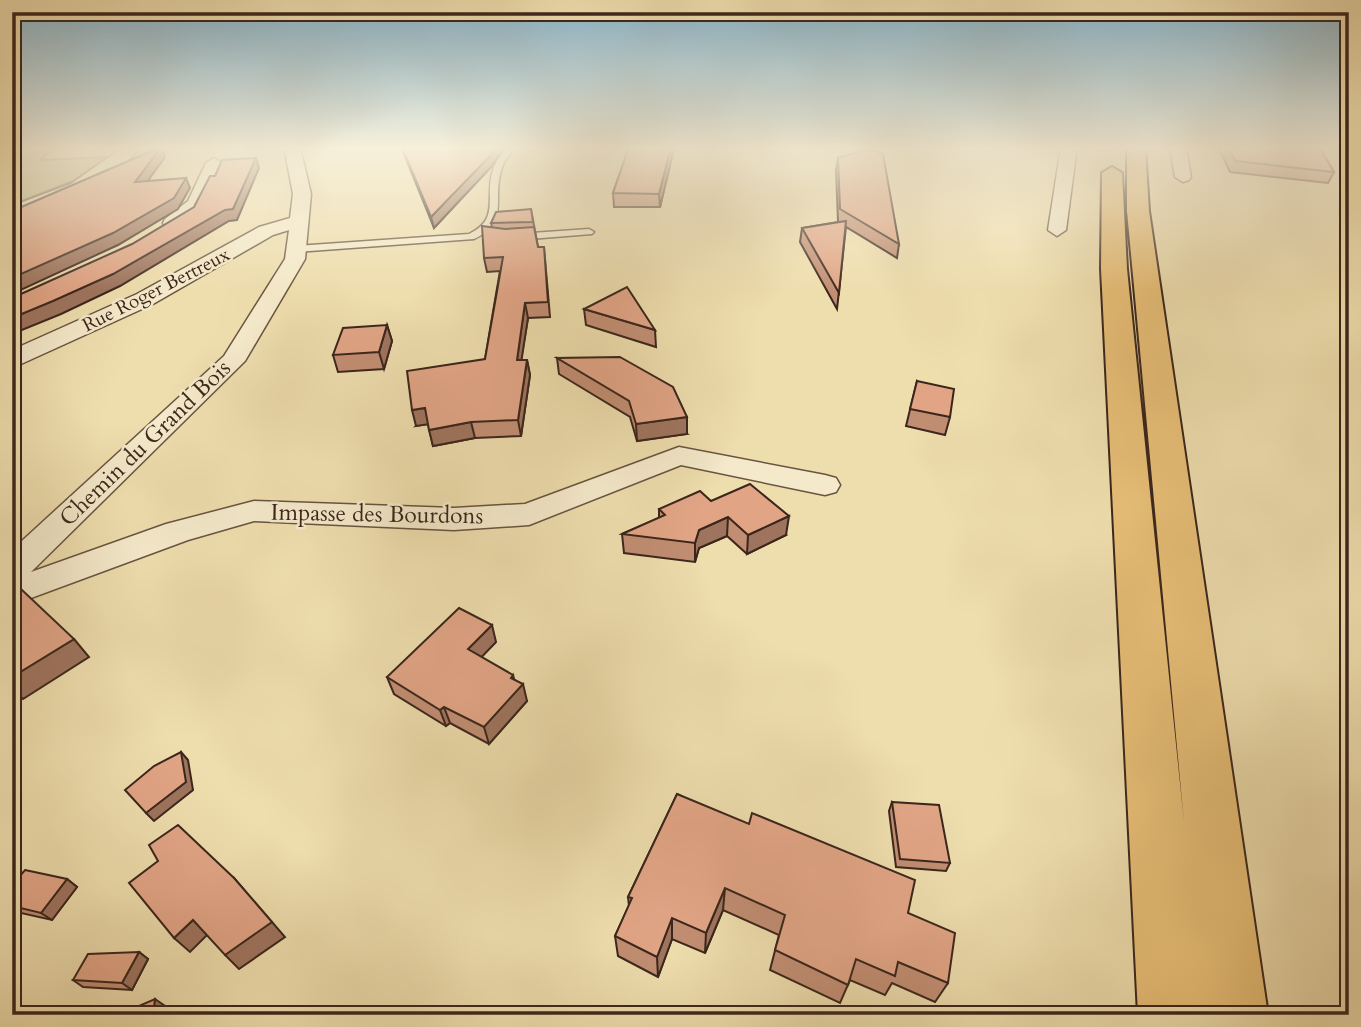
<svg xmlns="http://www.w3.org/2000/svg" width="1361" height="1027" viewBox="0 0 1361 1027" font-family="Cardo,serif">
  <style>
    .green { fill: #bebf86; stroke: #7c7251; stroke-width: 2 }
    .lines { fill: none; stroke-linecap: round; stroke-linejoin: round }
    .service-casing { stroke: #685440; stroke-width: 3 }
    .minor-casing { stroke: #685440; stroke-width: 3 }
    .primary-casing { stroke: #3b261c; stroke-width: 4 }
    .service { fill: #f4e9ca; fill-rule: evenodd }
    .minor { fill: #f4e9ca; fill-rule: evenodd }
    .primary { fill: #e7be76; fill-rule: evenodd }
    .wall { fill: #c28e73; stroke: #3b261c; stroke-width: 2 }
    .shaded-wall { fill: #9e745e; stroke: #3b261c; stroke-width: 2 }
    .building { fill: #e1a586; stroke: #3b261c; stroke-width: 2 }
    .labels { text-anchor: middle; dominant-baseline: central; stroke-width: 5; stroke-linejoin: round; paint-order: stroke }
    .far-street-label { font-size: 19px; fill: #3b261c; stroke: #f4e9ca }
    .street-label { font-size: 23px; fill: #3b261c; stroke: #f4e9ca }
  </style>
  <rect width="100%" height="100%" fill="#eeddad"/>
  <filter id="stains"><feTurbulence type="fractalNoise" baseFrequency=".00286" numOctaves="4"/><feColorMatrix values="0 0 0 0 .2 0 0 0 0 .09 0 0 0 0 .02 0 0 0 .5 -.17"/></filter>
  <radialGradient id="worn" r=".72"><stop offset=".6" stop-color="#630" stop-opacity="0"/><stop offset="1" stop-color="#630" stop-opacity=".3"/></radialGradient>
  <polygon class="green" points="12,147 52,147 41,160 109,157 73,181 12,205"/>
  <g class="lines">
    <defs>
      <g id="service">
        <path d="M 508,147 L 516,147 C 509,155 503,161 501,171 C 492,201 510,222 474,239 L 296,252 L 291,249 L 296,246 L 469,234 C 501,219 484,197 493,170 C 496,161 501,154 508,147 Z"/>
        <polygon points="589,229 594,232 592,234 517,240 512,237 517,234"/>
      </g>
      <g id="minor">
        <path d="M 123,147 L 140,147 C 110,185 58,206 12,217 L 12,206 L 71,184 Z"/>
        <polygon points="284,147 300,147 311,194 305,259 245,361 31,572 166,524 254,501 454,508 525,504 679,447 825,475 836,478 840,485 836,492 825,495 681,465 529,525 454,530 254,521 188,540 12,605 12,550 224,356 285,259 289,230 273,235 153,304 21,364 12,366 12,350 137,294 259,227 290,218 293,194"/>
        <polygon points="1061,147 1077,147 1066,230 1057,236 1048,230"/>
        <polygon points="1170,147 1186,147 1191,177 1189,180 1183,182 1175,177"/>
        <polygon points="214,158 222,163 203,204 179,227 165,227 163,223 165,219 188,201 206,163"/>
      </g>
      <polygon id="primary" points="1127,147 1145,147 1149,211 1268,1015 1138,1015 1101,269 1102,173 1112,167 1122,173 1127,269 1184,822 1127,211"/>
    </defs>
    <use href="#service" class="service-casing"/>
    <use href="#minor" class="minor-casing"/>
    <use href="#primary" class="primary-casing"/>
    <use href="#service" class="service"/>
    <use href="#minor" class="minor"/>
    <use href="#primary" class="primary"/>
  </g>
  <g class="wall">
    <polygon points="401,147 506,147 504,148 491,167 434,228"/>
    <polygon points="629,147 673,147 673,153 660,207 614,207 613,193"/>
    <polygon points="1218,147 1319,147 1334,172 1328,183 1230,172"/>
    <polygon points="838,158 899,244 897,258 846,227 837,309 800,242 802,228 838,222 836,170"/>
    <polygon points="531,209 538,247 544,247 550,317 528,318 521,360 527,360 530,375 521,436 475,438 433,446 428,424 416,426 485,359 500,271 487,272 484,258 492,227 491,223"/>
    <polygon points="584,309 655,330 656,347 586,325"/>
    <polygon points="387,325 392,341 384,369 338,372 333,355"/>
    <polygon points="557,358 687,434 637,441 630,417 559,374"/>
    <polygon points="917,381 950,417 945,435 906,426"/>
    <polygon points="711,501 786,535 747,554 727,536 699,548 695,562 624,553 622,534 659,518 659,509"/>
    <polygon points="496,642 481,657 515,680 527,701 489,744 450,723 446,726 394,694 387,677"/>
    <polygon points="677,794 908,913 948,983 935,1002 892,983 885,995 850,980 840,1003 770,970 779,935 723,910 705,953 672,939 658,977 618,956 615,936 629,906 628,897"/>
    <polygon points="892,802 950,863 946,871 896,867 889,811"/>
    <polygon points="67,879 77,887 52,920 12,911 12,885"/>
    <polygon points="139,952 148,959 132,990 83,987 73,980"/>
  </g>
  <g class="shaded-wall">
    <polygon points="161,147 165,157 139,193 135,182"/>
    <polygon points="496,147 506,147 504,148 491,167 434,228 431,217"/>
    <polygon points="671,147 673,147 673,153 660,207 659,194"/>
    <polygon points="256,158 259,168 237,220 229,221 120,286 61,314 12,334 12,318 113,274"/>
    <polygon points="186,178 190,188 178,209 118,245 12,294 12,278"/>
    <polygon points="525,303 528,318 519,376 517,360"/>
    <polygon points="387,325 392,341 384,369 379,352"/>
    <polygon points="527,360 530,375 521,436 518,420"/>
    <polygon points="425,408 430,424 416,426 412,410"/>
    <polygon points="687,417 687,434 637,441 636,424"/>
    <polygon points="471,422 475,438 433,446 429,430"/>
    <polygon points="789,516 786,535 747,554 748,535"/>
    <polygon points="728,517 727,536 699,548 695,562 695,543 699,530"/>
    <polygon points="492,625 496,642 473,666 468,649"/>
    <polygon points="74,639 89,657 23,699 12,688 12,677"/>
    <polygon points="513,675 517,690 523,684 527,701 489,744 484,727 511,678"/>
    <polygon points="444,707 450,723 446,726 440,710"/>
    <polygon points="181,752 188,760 193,790 154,821 146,813"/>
    <polygon points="234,878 285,937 239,969 225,955"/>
    <polygon points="67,879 77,887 52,920 41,913"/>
    <polygon points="725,888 723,910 705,953 706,933"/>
    <polygon points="672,918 672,939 658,977 657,957"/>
    <polygon points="193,920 208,934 190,952 174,938"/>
    <polygon points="139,952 148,959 132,990 122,983"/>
    <polygon points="155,999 171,1010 171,1015 153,1015"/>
  </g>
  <g class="building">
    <polygon points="161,147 135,182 186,178 174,198 113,233 12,278 12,211"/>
    <polygon points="402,147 496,147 490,156 431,217"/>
    <polygon points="629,147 671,147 659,194 613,193"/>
    <polygon points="1228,147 1319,147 1334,172 1235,161"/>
    <polygon points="869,149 883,154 899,244 840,209 838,158"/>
    <polygon points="256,158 233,209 225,210 113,274 53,301 12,318 12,298 132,244 194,207 210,176 215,176 222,160"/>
    <polygon points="531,209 533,222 491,223 496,212"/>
    <polygon points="846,221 839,293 802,228"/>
    <polygon points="482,226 505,229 534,227 538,247 544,247 548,302 525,303 517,360 527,360 518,420 471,422 429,430 425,408 412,410 407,371 485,359 503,257 484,258"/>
    <polygon points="627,287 655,330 584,309"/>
    <polygon points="387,325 379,352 333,355 343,328"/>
    <polygon points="620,357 673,387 687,417 636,424 629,401 557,358"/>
    <polygon points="917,381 954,389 950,417 910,409"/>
    <polygon points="750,484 789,516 748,535 728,517 699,530 695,543 622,534 665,515 659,509 700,491 711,501"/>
    <polygon points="22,590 74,639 12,677 12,595"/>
    <polygon points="459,608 492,625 468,649 513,675 511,678 523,684 484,727 444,707 440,710 387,677"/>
    <polygon points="181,752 186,782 146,813 125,790 154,766"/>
    <polygon points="677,794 749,824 752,813 915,880 908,913 955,933 948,983 898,962 895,976 856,959 848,985 775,950 785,915 725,888 706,933 672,918 657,957 615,936 632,898 628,897"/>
    <polygon points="892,802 939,805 950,863 900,859"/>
    <polygon points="178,825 234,878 272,922 225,955 193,920 174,938 129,883 158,861 149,845"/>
    <polygon points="25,870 67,879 41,913 12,906 12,885"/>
    <polygon points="139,952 122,983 73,980 88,954"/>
    <polygon points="155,999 153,1015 118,1015"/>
  </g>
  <linearGradient id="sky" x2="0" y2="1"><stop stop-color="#89b7ce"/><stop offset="0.51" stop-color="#f7f0da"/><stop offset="1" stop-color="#f7f0da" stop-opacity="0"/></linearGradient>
  <rect width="1361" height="291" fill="url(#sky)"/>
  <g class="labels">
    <g class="far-street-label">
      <text transform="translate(156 290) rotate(-27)">Rue Roger Bertreux</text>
    </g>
    <g class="street-label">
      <text transform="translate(145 443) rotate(-44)">Chemin du Grand Bois</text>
      <text transform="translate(377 514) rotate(1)">Impasse des Bourdons</text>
    </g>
  </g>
  <rect width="1361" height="1027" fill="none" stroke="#eeddad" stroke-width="42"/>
  <rect x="14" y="14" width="1333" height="999" fill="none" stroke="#3b261c" stroke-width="3.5"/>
  <rect x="21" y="21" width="1319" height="985" fill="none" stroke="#3b261c" stroke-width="2"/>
  <rect width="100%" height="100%" filter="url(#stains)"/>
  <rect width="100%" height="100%" fill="url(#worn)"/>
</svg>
